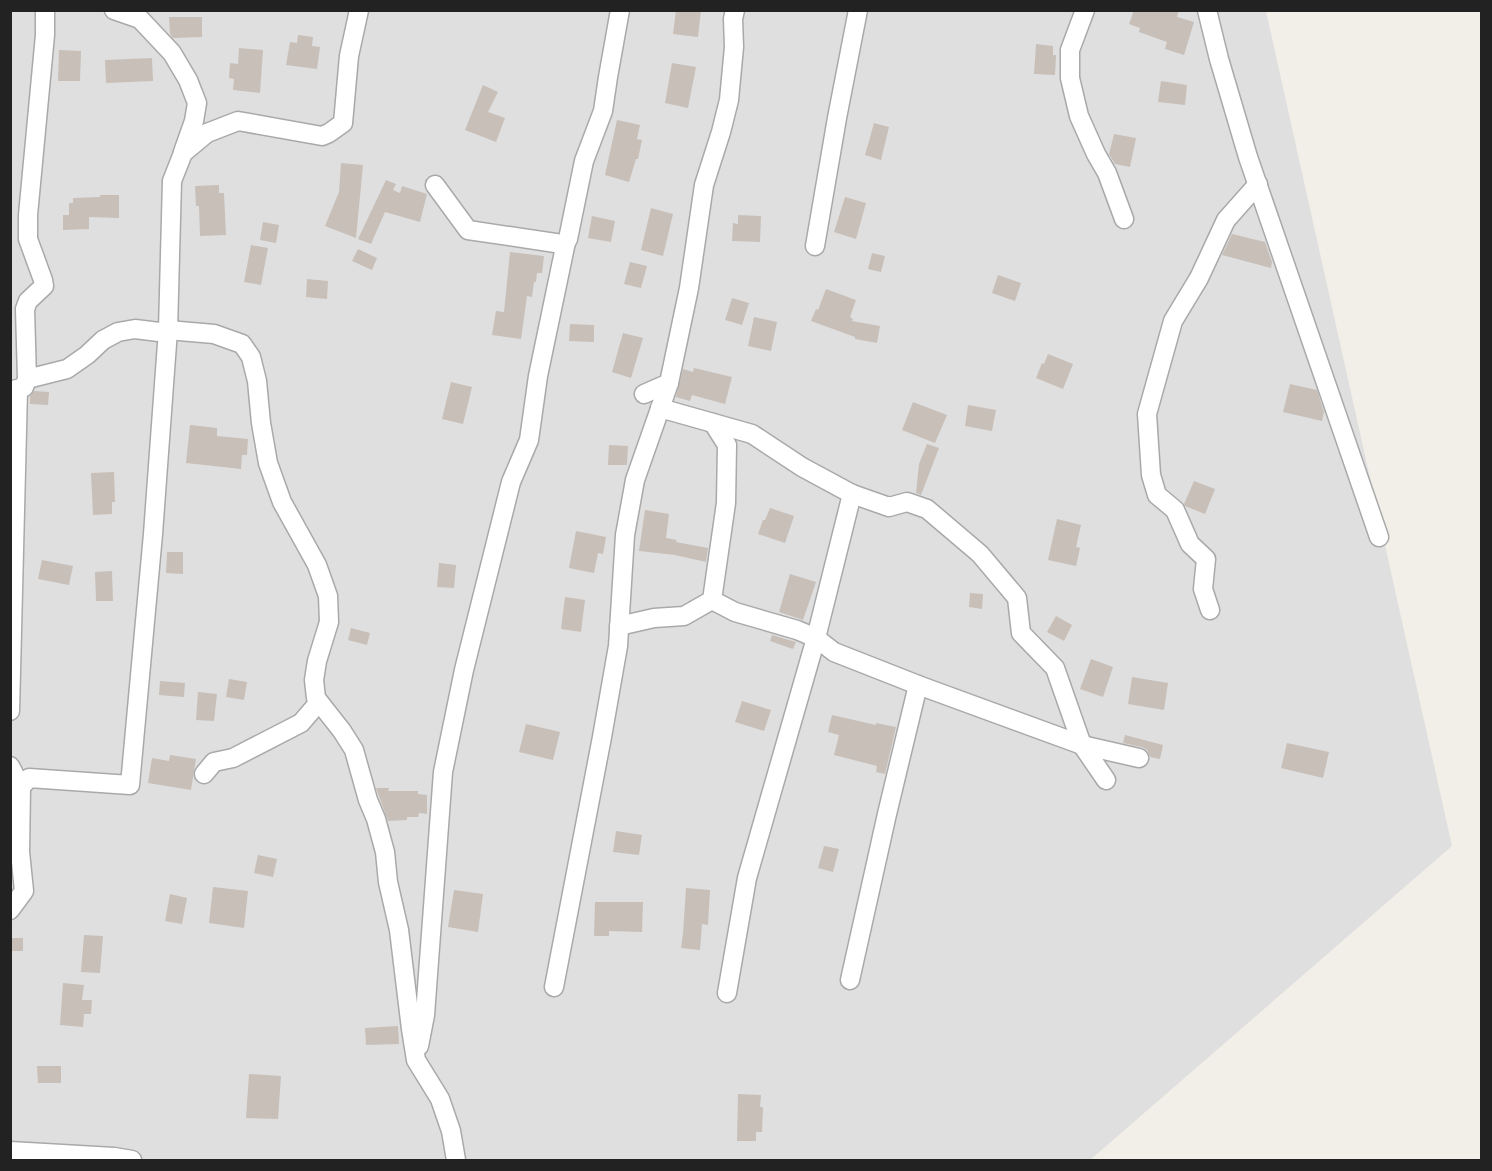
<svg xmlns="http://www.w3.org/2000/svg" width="1492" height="1171" viewBox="0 0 1492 1171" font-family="Inter,sans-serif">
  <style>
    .residential { fill: #e0dfdf }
    .building { fill: #c7bfb8 }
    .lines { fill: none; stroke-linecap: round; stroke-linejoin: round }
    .street-casing { stroke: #a9a9a9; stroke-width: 21 }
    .street { stroke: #fff; stroke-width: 18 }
  </style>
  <rect width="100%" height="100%" fill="#f2efe9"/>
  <polygon class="residential" points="10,11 1266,11 1452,846 1090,1160 11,1160"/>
  <g class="building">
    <polygon points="676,10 701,10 698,37 673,34"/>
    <polygon points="1134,10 1179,10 1177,17 1194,22 1184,55 1165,49 1167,42 1139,32 1140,28 1129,24"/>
    <polygon points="169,17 202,17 202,37 173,38 170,34"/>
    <polygon points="298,35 313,37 312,46 320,47 317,69 286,65 290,42 297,43"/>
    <polygon points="1036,44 1053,46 1053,55 1056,55 1055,75 1034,74"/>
    <polygon points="239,48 263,50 260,93 233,90 234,79 229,78 230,63 238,64"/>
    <polygon points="59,50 81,51 80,81 58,81"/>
    <polygon points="152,58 153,81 106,83 105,60"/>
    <polygon points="672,63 696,67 688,108 665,103"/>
    <polygon points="1161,81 1187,85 1185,105 1158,102"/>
    <polygon points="483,85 498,92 488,112 505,118 496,142 465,130"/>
    <polygon points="617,120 640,125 637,139 642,140 638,159 636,159 629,182 605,175"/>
    <polygon points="874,123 889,127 881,160 865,155"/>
    <polygon points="1114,134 1136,138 1130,167 1115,164 1109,154"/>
    <polygon points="341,163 363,165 356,238 325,226 339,192"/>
    <polygon points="386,180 396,184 393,190 400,193 402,186 427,194 420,222 385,212 371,244 358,239"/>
    <polygon points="219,185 219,193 224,193 226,235 200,236 199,206 196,206 195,186"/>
    <polygon points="100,195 119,195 119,218 89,217 89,229 63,230 63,215 69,215 69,203 73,203 73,198 100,197"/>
    <polygon points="845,197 866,203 856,239 834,232"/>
    <polygon points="651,208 673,214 663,256 641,250"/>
    <polygon points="738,215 761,216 760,242 732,241 733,223 738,224"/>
    <polygon points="592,216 615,221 611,242 588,238"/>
    <polygon points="263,222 279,225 276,243 260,240"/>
    <polygon points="1232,234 1265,242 1272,262 1271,268 1222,255"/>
    <polygon points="251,245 268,248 261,285 244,282"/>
    <polygon points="358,249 377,258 372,270 352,261"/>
    <polygon points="510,252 544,256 542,273 537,273 536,282 534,282 532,297 527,296 521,339 492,335 496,311 504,312"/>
    <polygon points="872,253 885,256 881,272 868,269"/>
    <polygon points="630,262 647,266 641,288 624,284"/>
    <polygon points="998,275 1021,283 1015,301 992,293"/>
    <polygon points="307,279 328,281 327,299 306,297"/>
    <polygon points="826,289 856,300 850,317 853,319 852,321 880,326 877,343 855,339 855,337 811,321 816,309 818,310"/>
    <polygon points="732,298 749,303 742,325 725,320"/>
    <polygon points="754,317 777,322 771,351 748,346"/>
    <polygon points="570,324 594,325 594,342 569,341"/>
    <polygon points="623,333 643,338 631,378 612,372"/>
    <polygon points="1048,354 1073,364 1063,389 1036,378 1042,363 1044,364"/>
    <polygon points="694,368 732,377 725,404 692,395 690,401 676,397 683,369 693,372"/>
    <polygon points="451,382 472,387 463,424 442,419"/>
    <polygon points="1290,384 1317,390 1324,412 1322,421 1283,412"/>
    <polygon points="34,391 49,392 48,405 30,404 30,396"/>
    <polygon points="913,402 947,415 935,443 902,430"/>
    <polygon points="968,405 996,410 992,431 965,426"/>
    <polygon points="190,425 217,428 217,436 248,439 247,455 242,455 241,469 186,463"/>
    <polygon points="927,444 939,448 921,495 916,493 919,464"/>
    <polygon points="609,445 628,446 627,465 608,465"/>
    <polygon points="114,472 115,502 112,502 112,514 93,515 91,473"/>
    <polygon points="1194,481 1215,489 1205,514 1185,506 1184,504"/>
    <polygon points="770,508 794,516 785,543 758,534 763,520 765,520"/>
    <polygon points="645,510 669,514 666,538 677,540 676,542 708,548 706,562 675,555 639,551"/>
    <polygon points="1057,519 1081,525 1076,547 1080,548 1076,566 1048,560"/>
    <polygon points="576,531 606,537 603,554 598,553 594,573 569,568"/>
    <polygon points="167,552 183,552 183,574 166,573"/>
    <polygon points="42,560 73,566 69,585 38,579"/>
    <polygon points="439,563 456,565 454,588 437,587"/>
    <polygon points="112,571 113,601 96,601 95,572"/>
    <polygon points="790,574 816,582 803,620 779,612"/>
    <polygon points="970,593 983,594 982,609 969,607"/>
    <polygon points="565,597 585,600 581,632 561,629"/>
    <polygon points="1056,616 1072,625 1064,641 1047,632"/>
    <polygon points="351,628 370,633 367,645 348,640"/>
    <polygon points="772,635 796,642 793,649 770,641"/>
    <polygon points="1091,659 1113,667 1103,697 1080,689"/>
    <polygon points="1132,677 1168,683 1164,710 1128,704"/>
    <polygon points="229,679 247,682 244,700 226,697"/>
    <polygon points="160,681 185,683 184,697 159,695"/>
    <polygon points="198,692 217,694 214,721 196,720"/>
    <polygon points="742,701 771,710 764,731 735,722"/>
    <polygon points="832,715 876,725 876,723 896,727 885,774 876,772 877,766 834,755 839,735 828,732"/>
    <polygon points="526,724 560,732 553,760 519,752"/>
    <polygon points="1125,735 1163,745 1160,759 1150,757 1147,750 1142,747 1123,743"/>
    <polygon points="1287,743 1329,752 1323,778 1281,768"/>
    <polygon points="170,755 196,759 191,790 148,783 152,758 169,761"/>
    <polygon points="376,788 389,788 388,791 418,791 418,794 427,795 427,814 419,813 418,817 407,817 407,820 388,821"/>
    <polygon points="616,831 642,835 639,855 613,852"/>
    <polygon points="824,846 839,849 833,872 818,868"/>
    <polygon points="258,855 277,859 273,877 254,873"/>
    <polygon points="213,887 248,891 244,928 209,923"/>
    <polygon points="686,888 710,890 708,925 702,924 700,950 681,948 683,934"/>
    <polygon points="454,890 483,894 478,932 448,927"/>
    <polygon points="170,894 187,898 182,924 165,921"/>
    <polygon points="595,902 643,902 642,932 609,931 609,936 594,936"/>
    <polygon points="84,935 103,936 100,973 81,972"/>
    <rect x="10" y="938" width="13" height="13"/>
    <polygon points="63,983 84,985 82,1000 92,1000 91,1014 84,1014 83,1027 60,1025"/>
    <polygon points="398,1026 399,1044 366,1045 365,1028"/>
    <polygon points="37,1066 61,1066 61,1083 38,1083"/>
    <polygon points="249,1074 281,1076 278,1119 246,1118"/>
    <polygon points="738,1094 761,1095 760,1107 763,1107 762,1132 756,1132 756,1141 737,1141"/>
  </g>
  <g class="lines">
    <defs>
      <g id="street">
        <polyline points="114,10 140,19 172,53 188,80 197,103 194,121 183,152"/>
        <polyline points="1085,10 1070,50 1070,78 1079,116 1096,154 1107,173 1124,219"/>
        <polyline points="1207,10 1219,59 1248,157 1379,537"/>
        <polyline points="435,185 468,230 562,244 566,242 568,239 584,161 603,111 608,77 620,10"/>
        <polyline points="815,246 837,118 858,10"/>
        <polyline points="27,379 67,369 87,355 103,340 118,332 135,329 159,332 168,330 214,334 242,344 251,357 257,381 261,423 268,463 282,502 317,565 328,596 329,622 317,661 314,680 316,698 342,731 354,750 368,800 376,819 385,852 388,882 399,930 411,1029 416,1060 440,1099 451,1131 456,1160"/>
        <polyline points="10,391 24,387 27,379 25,309 28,301 44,286 43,280 28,239 28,215 45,35 45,10"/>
        <polyline points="644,394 669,383 689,288 704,185 721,132 729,100 734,47 733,19 735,10"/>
        <polyline points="660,408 752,434 802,467 852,494 816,638 747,878 727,993"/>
        <polyline points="713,423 727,445 726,503 712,600 735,612 797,630 816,638 834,652 918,685 1082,745 1139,758"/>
        <polyline points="852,494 889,507 907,502 927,509 980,554 1017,598 1021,633 1055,668 1082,745 1106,780"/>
        <polyline points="1210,610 1203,589 1206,559 1190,544 1175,510 1157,495 1151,475 1147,414 1173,321 1199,278 1226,220 1258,184"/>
        <polyline points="619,626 654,618 684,616 712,600"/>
        <polyline points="10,711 18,390"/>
        <polyline points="10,766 21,787 20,852 24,891 10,910"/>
        <polyline points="204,774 214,762 233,758 301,723 319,702"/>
        <polyline points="21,787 29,778 130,785 153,534 168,330 172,181 183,153 207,133 238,121 322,136 329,133 343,123 349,56 359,10"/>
        <polyline points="850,980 887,814 918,685"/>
        <polyline points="554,987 602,737 618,646 625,535 635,480 669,383"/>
        <polyline points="419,1046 425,1015 443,772 464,670 511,482 529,440 538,376 566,242"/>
        <polyline points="10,1151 114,1157 132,1160"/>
      </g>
    </defs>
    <use href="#street" class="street-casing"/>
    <use href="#street" class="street"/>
  </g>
  <rect width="1492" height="1171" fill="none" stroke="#222222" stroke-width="24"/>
</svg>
